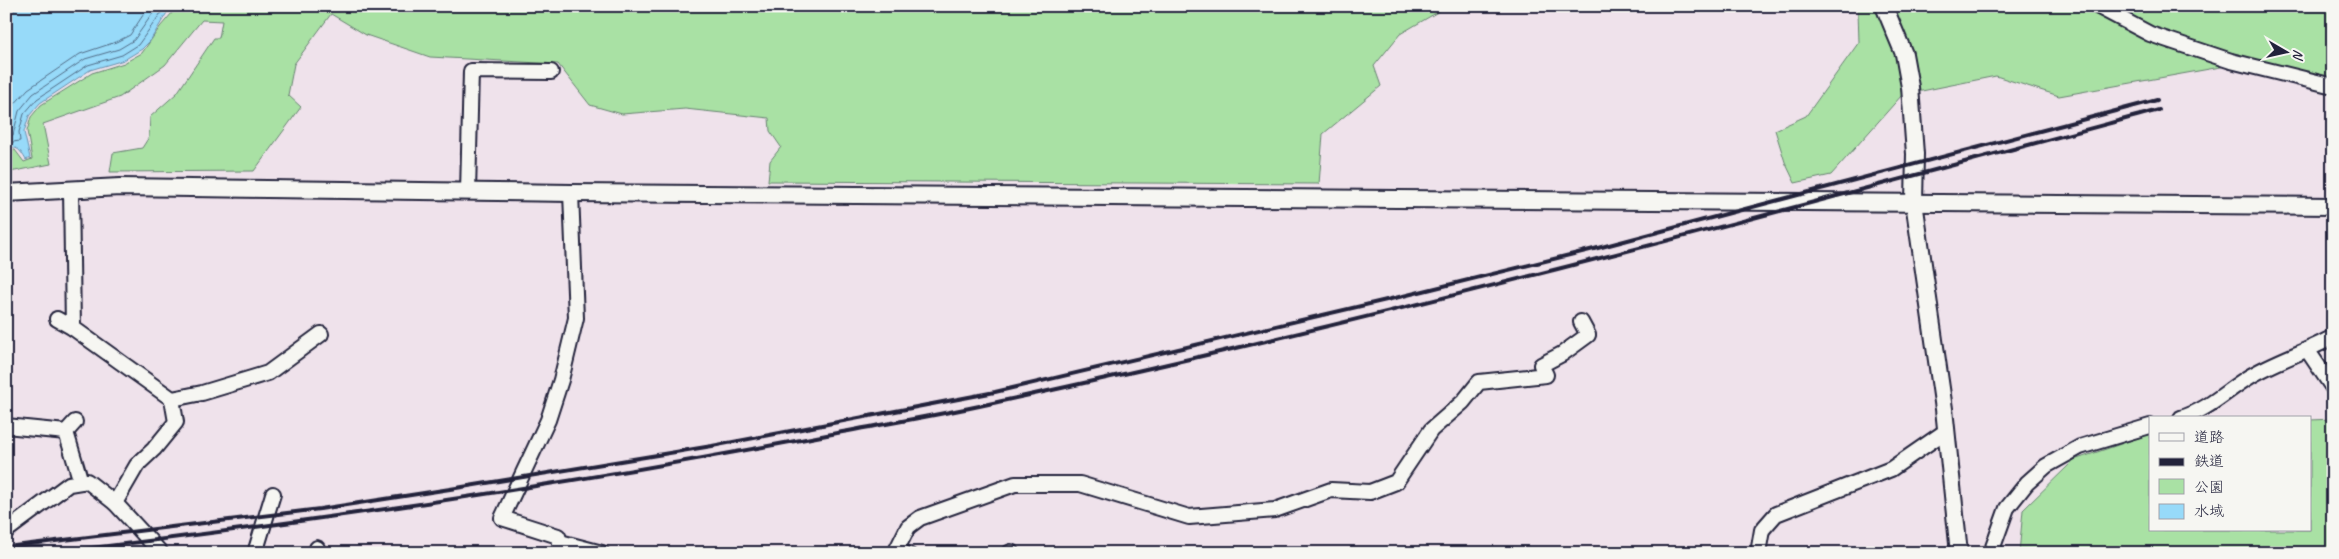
<svg xmlns="http://www.w3.org/2000/svg" width="2339" height="559" viewBox="0 0 2339 559" font-family="Caveat,'Klee One',sans-serif">
  <style>
    .green { fill: #a9e1a4; stroke: #668270 }
    .water { fill: #97daf9; stroke: #6890ad }
    .lines { fill: none; stroke-linecap: round; stroke-linejoin: round }
    .shore { stroke: #516c87; stroke-width: 1 }
    .service-casing { stroke: #22223b; stroke-width: 11 }
    .minor-casing { stroke: #22223b; stroke-width: 18 }
    .tertiary-casing { stroke: #22223b; stroke-width: 20 }
    .service { stroke: #f6f6f2; stroke-width: 7 }
    .minor { stroke: #f6f6f2; stroke-width: 14 }
    .tertiary { stroke: #f6f6f2; stroke-width: 16 }
    .rail { stroke: #22223b; stroke-width: 4 }
  </style>
  <rect width="100%" height="100%" fill="#efe2eb"/>
  <filter id="ink" filterUnits="userSpaceOnUse"><feTurbulence type="fractalNoise" baseFrequency=".02" numOctaves="2"/><feDisplacementMap in="SourceGraphic" scale="10" xChannelSelector="R" yChannelSelector="G"/><feConvolveMatrix kernelMatrix="1 2 1 2 8 2 1 2 1" color-interpolation-filters="sRGB"/></filter>
  <g filter="url(#ink)">
    <g class="green">
      <polygon points="178,6 1448,6 1400,34 1374,66 1381,86 1323,134 1319,184 768,181 770,161 781,147 770,131 769,118 685,109 622,114 590,105 558,64 430,57 366,35 331,14 294,64 288,95 301,107 254,171 110,172 113,153 142,148 149,137 150,117 177,93 214,38 219,38 222,21 202,20 165,65 120,97 43,124 51,164 10,172 7,150 15,150 24,162 32,159 27,131 31,117 41,105 92,73 124,63 142,53 160,27"/>
      <polygon points="1854,6 2333,6 2333,90 2226,66 2059,96 1996,76 1902,95 1831,175 1795,183 1785,162 1775,130 1806,116 1859,42 1858,11"/>
      <polygon points="2333,419 2333,553 2019,553 2023,510 2074,460 2150,434 2150,530 2310,530 2310,420"/>
    </g>
    <path class="water" d="M 24,6 L 175,6 L 168,11 L 150,41 L 142,49 L 124,60 L 90,70 L 40,103 L 29,116 L 24,132 L 30,158 L 26,160 C 20,150 18,146 6,148 L 6,14 Z"/>
    <g class="lines">
      <g class="shore">
        <polyline points="6,127 12,107 28,89 80,54 116,42 130,35 149,6"/>
        <polyline points="6,136 13,135 19,111 33,94 85,59 119,49 134,40 158,6"/>
        <polyline points="6,143 20,141 19,132 24,114 37,99 88,65 122,55 138,45 166,6"/>
      </g>
      <defs>
        <polyline id="service" points="897,546 912,553"/>
        <g id="minor">
          <polyline points="2097,6 2150,34 2231,61 2333,86"/>
          <polyline points="468,192 471,71 551,72"/>
          <polyline points="57,319 73,328 71,189"/>
          <polyline points="73,328 172,399 202,393 268,373 321,334"/>
          <polyline points="2308,351 2333,388"/>
          <path d="M 2181,418 C 2208,410 2226,391 2249,377 C 2275,361 2306,352 2333,337"/>
          <polyline points="75,422 66,432 81,482"/>
          <polyline points="6,426 66,432"/>
          <polyline points="115,503 161,553"/>
          <polyline points="6,531 69,484 87,481 115,503 137,465 154,449 176,422 172,399"/>
          <polyline points="560,542 602,553"/>
          <polyline points="255,553 273,494"/>
          <polyline points="316,553 317,548"/>
          <polyline points="558,553 561,545 558,536 502,518 548,420 561,380 576,318 571,193"/>
          <polyline points="895,553 908,527 920,518 1015,484 1080,484 1189,517 1275,510 1331,490 1370,492 1396,482 1431,430 1463,402 1479,382 1546,375 1541,365 1562,354 1588,335 1581,322"/>
          <polyline points="1009,553 1011,552"/>
          <polyline points="1758,553 1762,530 1776,514 1891,469 1946,431"/>
          <polyline points="1993,553 1993,547 2007,508 2027,483 2046,466 2080,447 2150,426"/>
        </g>
        <g id="tertiary">
          <polyline points="1884,6 1904,54 1910,87 1915,154 1914,202 1944,409 1959,553"/>
          <polyline points="6,193 120,187 571,193 2333,206"/>
        </g>
      </defs>
      <use href="#service" class="service-casing"/>
      <use href="#minor" class="minor-casing"/>
      <use href="#tertiary" class="tertiary-casing"/>
      <use href="#service" class="service"/>
      <use href="#minor" class="minor"/>
      <use href="#tertiary" class="tertiary"/>
      <g class="rail">
        <polyline points="6,547 320,509 450,489 712,446 995,392 1395,298 1594,249 2157,100"/>
        <path d="M 49,553 C 312,522 573,484 832,434 C 889,423 946,414 1002,401 C 1391,317 1775,213 2159,110"/>
      </g>
    </g>
  </g>
  <rect width="2339" height="559" fill="none" stroke="#f6f6f2" stroke-width="25"/>
  <rect x="12" y="12" width="2314" height="534" fill="none" stroke="#22223b" stroke-width="2" filter="url(#ink)"/>
  <rect x="2149" y="416" width="162" height="115" fill="#f6f6f2" stroke="#a1a1a9"/>
  <rect x="2159" y="433" width="25" height="8" fill="#f6f6f2" stroke="#a1a1a9"/>
  <text x="2194" y="442" font-size="15" fill="#22223b">道路</text>
  <rect x="2159" y="458" width="25" height="8" fill="#22223b" stroke="#a1a1a9"/>
  <text x="2194" y="466" font-size="15" fill="#22223b">鉄道</text>
  <rect x="2159" y="479" width="25" height="15" fill="#a9e1a4" stroke="#a1a1a9"/>
  <text x="2194" y="492" font-size="15" fill="#22223b">公園</text>
  <rect x="2159" y="504" width="25" height="15" fill="#97daf9" stroke="#a1a1a9"/>
  <text x="2194" y="516" font-size="15" fill="#22223b">水域</text>
  <g transform="translate(2286 52) rotate(99)" stroke="#f6f6f2" stroke-width="4" paint-order="stroke">
  <path d="M0-4L9 19L0 12L-9 19Z" fill="#22223b"/>
  <text y="-8" font-size="14" font-weight="bold" text-anchor="middle" fill="#22223b">N</text>
  </g>
</svg>
